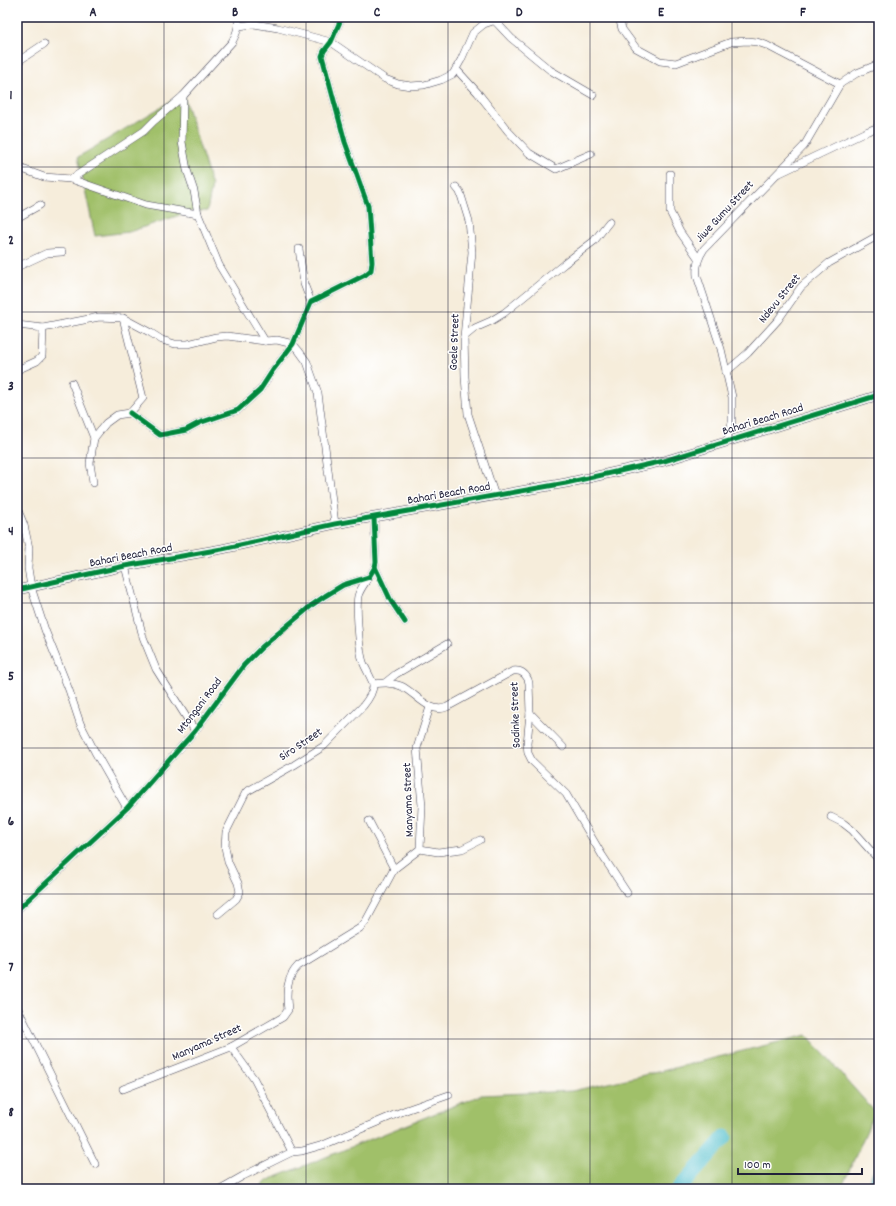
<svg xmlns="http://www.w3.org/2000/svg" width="896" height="1206" viewBox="0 0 896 1206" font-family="Dekko,sans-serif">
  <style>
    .green { fill: #a0c069; stroke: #617152 }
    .water { fill: #53bfcc; stroke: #3a7084 }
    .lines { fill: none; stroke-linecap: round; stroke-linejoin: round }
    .river { stroke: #53bfcc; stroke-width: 15 }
    .street-casing { stroke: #424053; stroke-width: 8 }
    .secondary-casing { stroke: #424053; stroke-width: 10 }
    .street { stroke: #fff; stroke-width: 7 }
    .secondary { stroke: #fff; stroke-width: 9 }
    .cycleway-casing { stroke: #fff; stroke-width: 8 }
    .cycleway { stroke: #00873e; stroke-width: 5 }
    .grid { fill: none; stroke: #22223b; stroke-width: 1; stroke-opacity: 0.55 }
    .labels { text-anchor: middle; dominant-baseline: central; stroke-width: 3; stroke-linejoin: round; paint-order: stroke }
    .street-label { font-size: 12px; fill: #22223b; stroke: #fff }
    .neatline { fill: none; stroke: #22223b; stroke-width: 1.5 }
    .grid-label { font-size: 13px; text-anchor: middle; font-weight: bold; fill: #22223b }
  </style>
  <rect width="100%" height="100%" fill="#fff"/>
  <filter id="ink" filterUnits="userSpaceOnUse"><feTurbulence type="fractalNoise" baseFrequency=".025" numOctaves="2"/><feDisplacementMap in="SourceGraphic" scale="8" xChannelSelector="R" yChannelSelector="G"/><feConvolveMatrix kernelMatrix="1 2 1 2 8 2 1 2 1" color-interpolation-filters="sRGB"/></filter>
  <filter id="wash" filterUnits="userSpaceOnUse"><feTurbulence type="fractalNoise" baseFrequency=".012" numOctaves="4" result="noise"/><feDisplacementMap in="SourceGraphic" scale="16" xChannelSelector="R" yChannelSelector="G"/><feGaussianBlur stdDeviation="0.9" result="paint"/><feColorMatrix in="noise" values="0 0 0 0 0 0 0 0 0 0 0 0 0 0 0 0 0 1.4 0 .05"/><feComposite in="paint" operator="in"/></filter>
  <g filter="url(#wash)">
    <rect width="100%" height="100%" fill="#f6eddb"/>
    <g class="green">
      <polygon points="183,94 212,186 207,211 189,212 129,232 95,236 78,157"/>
      <polygon points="807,1035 875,1112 841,1189 259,1189 266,1181 481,1095 572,1091 662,1071"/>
    </g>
    <polygon class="water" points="879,1157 879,1189 866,1189"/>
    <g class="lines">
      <polyline class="river" points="679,1189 725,1137"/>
    </g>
  </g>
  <g filter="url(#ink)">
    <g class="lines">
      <defs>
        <g id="street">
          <path d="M 238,17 C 239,27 237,33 232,42 L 183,96 L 182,142 L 187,170 L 194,191 L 198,214 L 219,265 L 265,341"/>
          <polyline points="619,17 622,29 636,48 660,61 676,63 731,42 748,41 757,42 766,45 840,84"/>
          <polyline points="494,20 511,38 550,70 593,95"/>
          <polyline points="239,26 254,24 278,28 331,42 385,79 398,84 411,86 424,85 441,80 453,74 461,60 473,33 484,24 505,17"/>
          <polyline points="17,62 44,44"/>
          <polyline points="456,69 478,93 508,131 529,153 556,169 591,154"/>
          <polyline points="17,167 44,177 71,179 146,205 198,214"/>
          <polyline points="780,173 868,131 879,127"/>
          <polyline points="670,174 670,212 680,232 698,258"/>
          <polyline points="71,179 144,131 154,121 183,96"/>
          <polyline points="456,187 460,192 469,221 472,252 464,337 465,377 468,414 495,496"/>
          <polyline points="17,218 40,205"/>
          <polyline points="299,249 304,284 311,302"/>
          <polyline points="17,267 47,253 62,252"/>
          <polyline points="17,325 43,328 99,317 123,318 151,333 162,340 175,344 188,344 216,337 227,336 265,341 277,340 293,344 299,351 307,362 318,393 335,524"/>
          <polyline points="464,337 475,328 491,321 504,313 564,264 594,241 609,222"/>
          <polyline points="17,370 37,361 42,356 43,328"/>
          <polyline points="726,372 748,353 778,320 801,287 829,263 879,235"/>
          <polyline points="72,383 94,438"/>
          <polyline points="130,413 160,435 186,430 199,423 238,410 260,390 273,370 293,344 311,302 365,275 371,270 372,262 368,206 345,142 322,56 324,51 331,42 342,17"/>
          <path d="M 728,441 L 732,422 L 732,397 L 721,349 L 697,276 C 696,265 698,258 704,249 L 804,146 L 840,84 L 857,73 L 879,64"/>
          <polyline points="93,483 90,463 94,438 106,423 117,415 130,413 143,398 123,318"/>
          <polyline points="17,508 24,525 29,548 28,568 31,587 45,630 69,690 80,723 95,752 127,808"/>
          <polyline points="125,566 143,637 156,669 195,731"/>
          <polyline points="375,567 391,601 405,622"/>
          <polyline points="386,682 396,674 447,644"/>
          <path d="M 373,684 C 383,683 392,682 401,686 C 416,693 430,715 447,707 L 513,671 C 521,670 527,674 529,683 L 530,713 L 527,744 L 528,753 L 532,761 L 566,794 L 602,855 L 627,893"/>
          <polyline points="530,713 563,747"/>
          <polyline points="831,817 843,823 852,830 879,860"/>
          <polyline points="369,821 394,869"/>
          <polyline points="420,849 438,852 462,849 480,840"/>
          <polyline points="17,910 127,808 195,731 244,665 262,647 312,605 325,596 343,585 369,577 375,567 376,562 374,518"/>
          <path d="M 218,914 L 236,899 L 240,892 L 238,883 L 228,862 L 225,847 L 226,832 L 246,792 L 294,765 L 324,746 L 363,706 C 367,701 374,692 373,684 C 372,679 365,668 363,662 C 359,650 356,607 358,596 C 360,589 365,583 369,577"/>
          <polyline points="17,1007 95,1164"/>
          <polyline points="231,1047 254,1079 292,1152"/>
          <path d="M 123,1089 L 231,1047 L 283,1017 L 288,1010 C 286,994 286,978 298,966 L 360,928 L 366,921 L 394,869 L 420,849 L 422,806 L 417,748 L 430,707"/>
          <polyline points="220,1189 243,1176 292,1152 302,1151 323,1145 406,1110 449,1095"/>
        </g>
        <polyline id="secondary" points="17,590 125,566 222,549 335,524 566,483 664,461 879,395"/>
      </defs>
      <use href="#street" class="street-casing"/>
      <use href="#secondary" class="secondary-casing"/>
      <use href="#street" class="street"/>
      <use href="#secondary" class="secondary"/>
      <defs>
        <g id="cycleway">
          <polyline points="130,413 160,435 186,430 199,423 238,410 260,390 273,370 293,344 311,302 365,275 371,270 372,262 368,206 345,142 322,56 324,51 331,42 342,17"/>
          <polyline points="375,567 391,601 405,622"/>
          <polyline points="17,590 125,566 222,549 335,524 566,483 664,461 879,395"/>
          <polyline points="17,910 127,808 195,731 244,665 262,647 312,605 325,596 343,585 369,577 375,567 376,562 374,518"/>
        </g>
      </defs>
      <use href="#cycleway" class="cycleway-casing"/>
      <use href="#cycleway" class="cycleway"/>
    </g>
  </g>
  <path class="grid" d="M 164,17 L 164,1189M 306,17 L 306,1189M 448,17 L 448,1189M 590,17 L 590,1189M 732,17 L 732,1189M 17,167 L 879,167M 17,312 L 879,312M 17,458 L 879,458M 17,603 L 879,603M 17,748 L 879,748M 17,894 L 879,894M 17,1039 L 879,1039"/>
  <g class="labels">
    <g class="street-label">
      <text transform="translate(725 212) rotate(-47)">Jiwe Gumu Street</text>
      <text transform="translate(780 299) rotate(-51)">Ndevu Street</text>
      <text transform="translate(455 342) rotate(-88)">Goele Street</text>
      <text transform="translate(763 420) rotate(-17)">Bahari Beach Road</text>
      <text transform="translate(449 494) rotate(-10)">Bahari Beach Road</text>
      <text transform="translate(131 556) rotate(-11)">Bahari Beach Road</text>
      <text transform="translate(200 706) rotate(-53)">Mtongani Road</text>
      <text transform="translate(516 715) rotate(-92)">Sodinke Street</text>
      <text transform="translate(301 745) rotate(-34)">Siro Street</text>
      <text transform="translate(409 800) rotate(-92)">Manyama Street</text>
      <text transform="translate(207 1043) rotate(-24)">Manyama Street</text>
    </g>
  </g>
  <rect width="896" height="1206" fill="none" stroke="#fff" stroke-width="44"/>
  <path d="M738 1168v6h124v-6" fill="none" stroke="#22223b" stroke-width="2"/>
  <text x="744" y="1168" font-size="12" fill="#22223b" stroke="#ffffff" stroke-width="3" paint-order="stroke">100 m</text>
  <rect x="22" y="22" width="852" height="1162" class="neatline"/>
  <g class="grid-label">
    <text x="93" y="16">A</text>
    <text x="235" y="16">B</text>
    <text x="377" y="16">C</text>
    <text x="519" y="16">D</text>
    <text x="661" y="16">E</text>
    <text x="803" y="16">F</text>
    <text x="11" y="99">1</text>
    <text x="11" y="244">2</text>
    <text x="11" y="390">3</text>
    <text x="11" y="535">4</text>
    <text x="11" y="680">5</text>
    <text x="11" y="825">6</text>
    <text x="11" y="971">7</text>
    <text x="11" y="1116">8</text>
  </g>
</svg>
